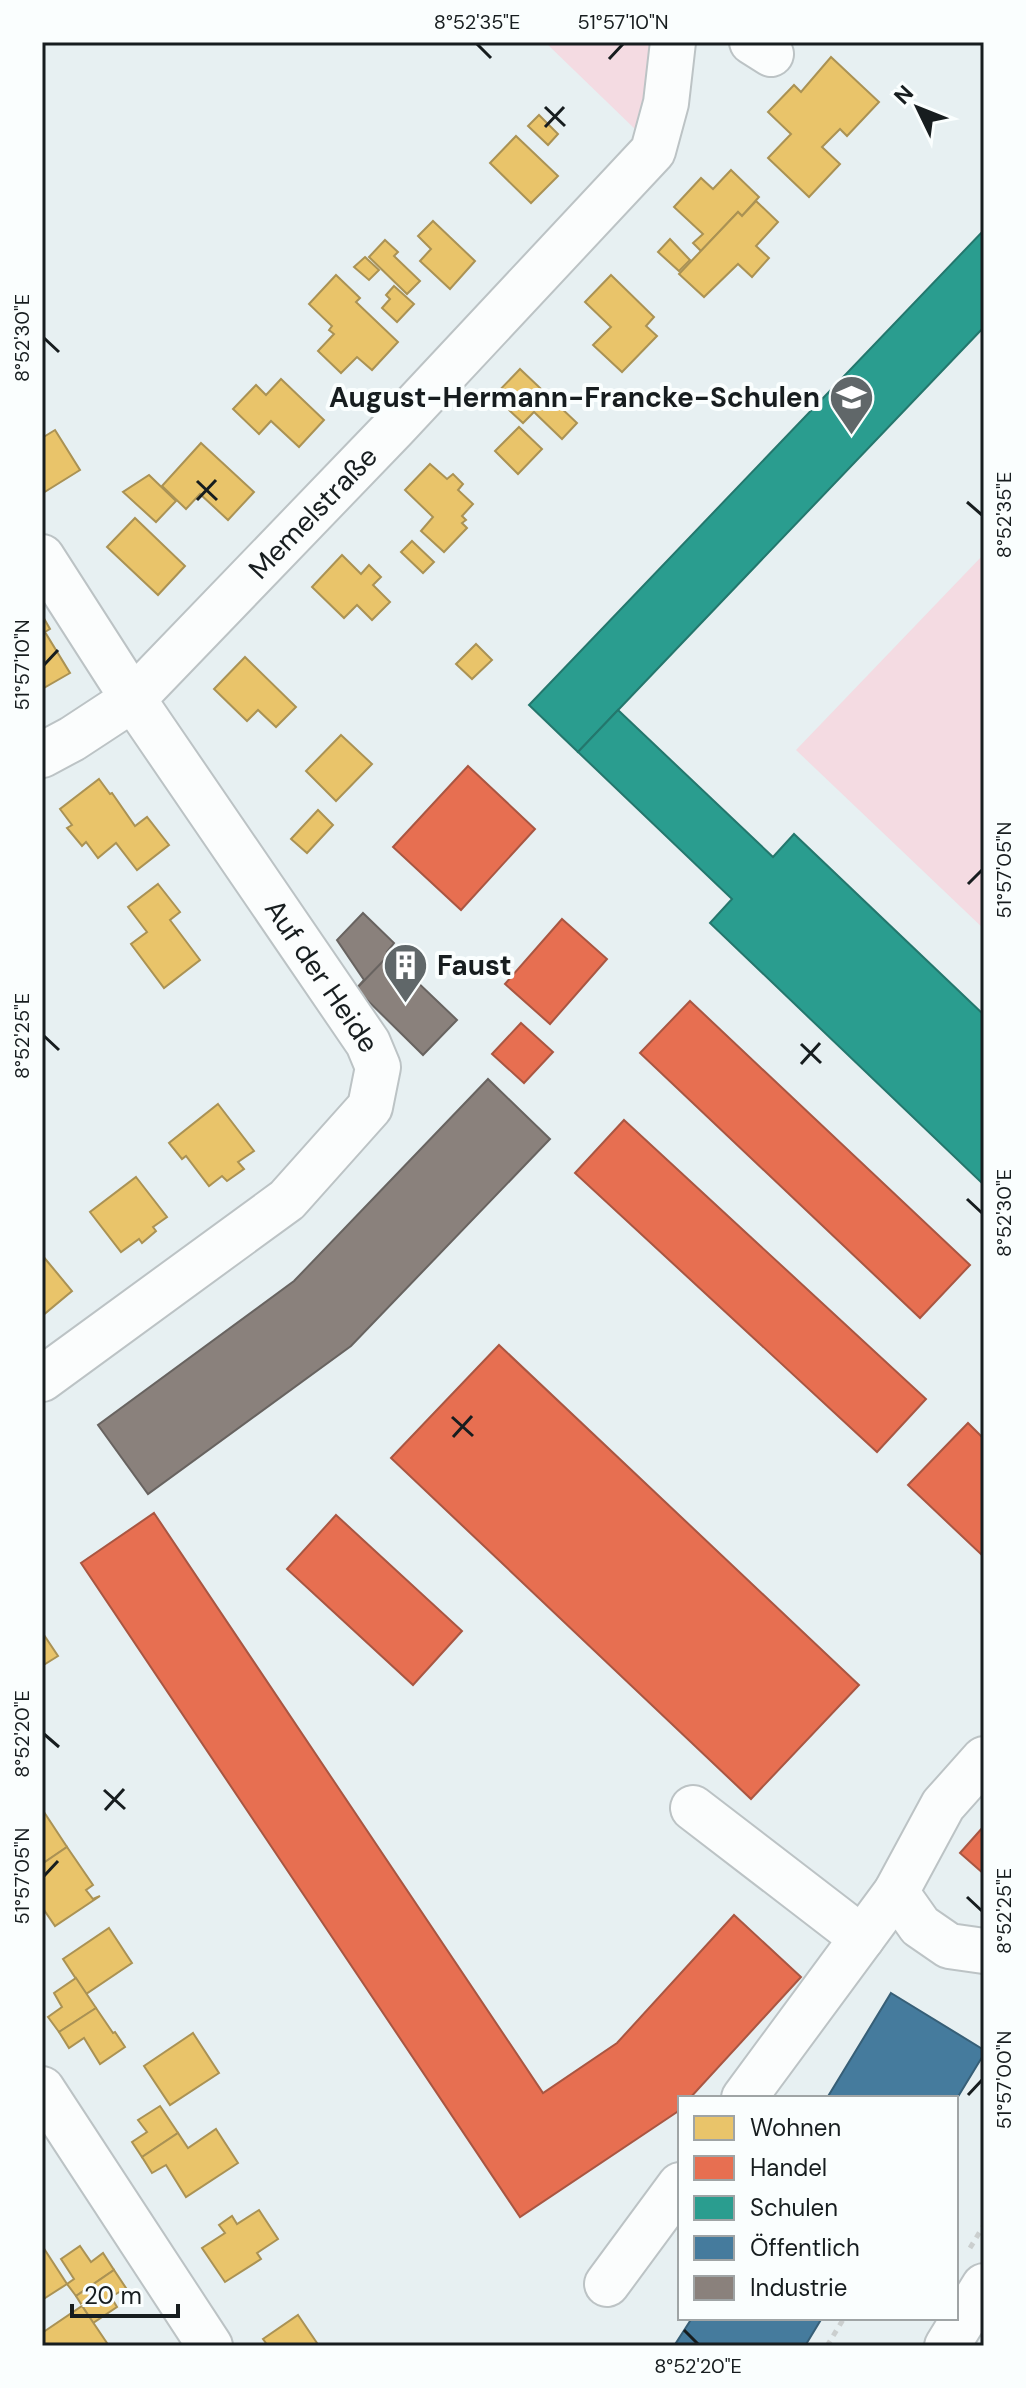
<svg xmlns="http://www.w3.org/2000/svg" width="1026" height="2388" viewBox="0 0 1026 2388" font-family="'DM Sans',sans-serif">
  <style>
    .green { fill: #f4dbe2 }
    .homes { fill: #e9c46a; stroke: #aa9254; stroke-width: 2 }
    .shops { fill: #e76f51; stroke: #a95642; stroke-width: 2 }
    .schools { fill: #2a9d8f; stroke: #24776d; stroke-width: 2 }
    .public { fill: #457b9d; stroke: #375f77; stroke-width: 2 }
    .industry { fill: #8a817c; stroke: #686360; stroke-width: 2 }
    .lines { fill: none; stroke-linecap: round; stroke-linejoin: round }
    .minor-casing { stroke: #bcc3c5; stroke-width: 48 }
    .path { stroke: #cbcfcf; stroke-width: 5; stroke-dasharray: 6 6; stroke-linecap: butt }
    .minor { stroke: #fbfdfd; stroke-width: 44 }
    .ticks { fill: none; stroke: #171d1f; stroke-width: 3 }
    .labels { text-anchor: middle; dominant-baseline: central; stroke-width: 8; stroke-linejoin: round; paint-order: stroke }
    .poi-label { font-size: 28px; font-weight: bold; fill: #171d1f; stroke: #fafefe; text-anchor: end }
    .street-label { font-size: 28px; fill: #171d1f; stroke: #fafefe }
    .neatline { fill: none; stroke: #171d1f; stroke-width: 3 }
    .ticks-label { font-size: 20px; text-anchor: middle; fill: #171d1f }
  </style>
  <rect width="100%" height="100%" fill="#e7f0f2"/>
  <g class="green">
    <polygon points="545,42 662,42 636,130"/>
    <polygon points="984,554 984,929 796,750"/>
  </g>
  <g class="homes">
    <polygon points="831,57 879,102 847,136 840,129 822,147 840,164 809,197 768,158 791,134 768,112 794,85 801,92"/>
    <polygon points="539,115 558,134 548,145 528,126"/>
    <polygon points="516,136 558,176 531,203 490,163"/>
    <polygon points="731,170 759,197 742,216 738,212 701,251 693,243 703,234 674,207 701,178 713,189"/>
    <polygon points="756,201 778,222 756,246 769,258 752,277 738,264 704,297 679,274 738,212 742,216"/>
    <polygon points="433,221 475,261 450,289 420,261 431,249 418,236"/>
    <polygon points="670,239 690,260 679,271 658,252"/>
    <polygon points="385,240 398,252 394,256 420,281 407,294 369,257"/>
    <polygon points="365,257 379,270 369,280 354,267"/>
    <polygon points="336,275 360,298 356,302 398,342 372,370 357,357 341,373 318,351 334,334 329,330 332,326 309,304"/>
    <polygon points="611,275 654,317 646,326 657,336 622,372 593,345 611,327 585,302"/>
    <polygon points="394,286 414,304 397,322 382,308 390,299 386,295"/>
    <polygon points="520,369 577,423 562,439 534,412 523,423 494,396"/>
    <polygon points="281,379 324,420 299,447 271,421 259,434 233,409 256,385 266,395"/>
    <polygon points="519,427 542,449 518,474 495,451"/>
    <polygon points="55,430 80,470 43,493 42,438"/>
    <polygon points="201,443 254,492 228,520 200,494 186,509 162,486"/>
    <polygon points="430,464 447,479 453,474 463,484 458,490 473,504 462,516 466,520 462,523 467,528 444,552 421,531 433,517 405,490"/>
    <polygon points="149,475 176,501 156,522 123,492"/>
    <polygon points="135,518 185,566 158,595 107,547"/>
    <polygon points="412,541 434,562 423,573 401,552"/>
    <polygon points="342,555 361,574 369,565 381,577 373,585 390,602 372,620 357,605 344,618 312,587"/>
    <polygon points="42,615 50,629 45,632 70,673 42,689"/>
    <polygon points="476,644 492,660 472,679 456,664"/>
    <polygon points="245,657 296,707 276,727 258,710 247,721 214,689"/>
    <polygon points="341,735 372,764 336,801 306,771"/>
    <polygon points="99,779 110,794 112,793 135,826 147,817 169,845 137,870 116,843 98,858 86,842 82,846 67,828 72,825 60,809"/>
    <polygon points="318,810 333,825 307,853 291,839"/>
    <polygon points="158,884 180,912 170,920 200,960 164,988 131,944 147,932 128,907"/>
    <polygon points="218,1104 254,1151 238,1162 244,1169 227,1181 222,1176 209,1186 186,1156 182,1159 169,1143"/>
    <polygon points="136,1177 167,1217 153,1227 156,1231 142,1243 139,1239 121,1252 90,1212"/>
    <polygon points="42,1255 72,1291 42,1316"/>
    <polygon points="42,1632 58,1656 42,1666"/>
    <polygon points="42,1809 67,1847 42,1864"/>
    <polygon points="67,1847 93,1885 86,1890 93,1899 100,1896 55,1926 42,1907 42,1864"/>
    <polygon points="109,1928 132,1963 86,1994 63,1959"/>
    <polygon points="76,1978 96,2008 59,2032 48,2017 62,2007 54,1993"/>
    <polygon points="96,2008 113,2033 115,2032 125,2047 100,2064 84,2038 69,2048 59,2032"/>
    <polygon points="193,2033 219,2073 170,2105 144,2066"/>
    <polygon points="160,2106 178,2133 142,2157 132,2142 147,2132 138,2120"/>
    <polygon points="216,2129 238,2163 186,2197 166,2165 152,2173 142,2157 178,2133 188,2148"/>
    <polygon points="259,2210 278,2239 257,2253 261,2259 225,2282 202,2248 225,2233 219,2225 232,2216 237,2224"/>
    <polygon points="80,2246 91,2262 103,2253 114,2270 76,2296 67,2284 74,2279 61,2259"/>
    <polygon points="43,2247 67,2284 42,2300 42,2248"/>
    <polygon points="114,2270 126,2288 111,2297 117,2307 93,2323 76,2296"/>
    <polygon points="82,2306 109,2346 42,2346 42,2333"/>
    <polygon points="298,2315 319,2346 268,2346 263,2339"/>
  </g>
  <g class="shops">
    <polygon points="468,766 535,829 461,910 393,847"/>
    <polygon points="562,919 607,959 550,1024 505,984"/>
    <polygon points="690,1001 970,1265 920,1318 640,1053"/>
    <polygon points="521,1023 553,1052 524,1083 492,1054"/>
    <polygon points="624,1120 926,1399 877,1452 575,1173"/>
    <polygon points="499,1345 859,1685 751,1799 391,1458"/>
    <polygon points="968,1423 984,1439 984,1557 908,1485"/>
    <polygon points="154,1513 543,2093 617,2043 734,1915 801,1977 690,2098 680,2098 680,2109 677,2112 520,2217 81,1563"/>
    <polygon points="336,1515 462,1631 413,1685 287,1569"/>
    <polygon points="984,1826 984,1874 960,1853"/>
  </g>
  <g class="schools">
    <polygon points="984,230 984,327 578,752 529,705"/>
    <polygon points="618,710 773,857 794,834 984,1015 984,1185 710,923 732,899 578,752"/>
  </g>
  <g class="public">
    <polygon points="891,1993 984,2050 984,2054 956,2100 956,2098 827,2098"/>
    <polygon points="692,2318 822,2318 805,2346 674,2346"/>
  </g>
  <g class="industry">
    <polygon points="363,913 394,943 387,952 390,955 390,956 356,989 364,980 337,940"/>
    <polygon points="389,955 457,1020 423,1055 356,989"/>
    <polygon points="488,1079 550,1139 351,1346 148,1494 98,1425 294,1281"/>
  </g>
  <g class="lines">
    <defs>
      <g id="minor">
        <polyline points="752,42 771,54"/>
        <path id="s1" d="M 42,557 L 133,699 L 368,1043 L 378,1067 L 370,1107 L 287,1200 L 42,1379"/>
        <path id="s2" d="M 42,755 L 72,739 L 133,699 L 394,428 L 653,151 L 666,103 L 673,42"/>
        <polyline points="693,1808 862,1938"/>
        <polyline points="896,1892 920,1926 949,1946 984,1951"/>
        <polyline points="42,2089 210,2346"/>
        <polyline points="744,2098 896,1892 943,1805 984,1759"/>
        <polyline points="607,2284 680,2185"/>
        <polyline points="947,2346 984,2286"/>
      </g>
    </defs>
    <use href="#minor" class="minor-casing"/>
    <g class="path">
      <polyline points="970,2248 984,2225"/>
      <polyline points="827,2346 844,2318"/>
    </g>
    <use href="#minor" class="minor"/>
  </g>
  <path class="ticks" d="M 477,44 L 491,58M 609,59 L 623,44M 545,107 L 565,126M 545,127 L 564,107M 44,338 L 59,352M 197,481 L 217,500M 197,500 L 216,480M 967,502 L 982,515M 44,665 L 58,650M 968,884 L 982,870M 44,1036 L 59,1050M 801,1044 L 821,1063M 801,1064 L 820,1043M 967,1199 L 982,1213M 452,1417 L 473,1436M 453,1437 L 472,1416M 44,1734 L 59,1747M 104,1790 L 125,1809M 105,1810 L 124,1789M 44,1876 L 58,1861M 967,1897 L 982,1911M 968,2095 L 982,2080M 684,2330 L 698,2344"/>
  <defs>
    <symbol id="school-pin" viewBox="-11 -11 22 30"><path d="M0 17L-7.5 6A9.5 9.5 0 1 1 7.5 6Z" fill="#606769" stroke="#fafefe"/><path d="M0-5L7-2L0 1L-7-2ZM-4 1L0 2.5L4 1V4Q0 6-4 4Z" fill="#fff"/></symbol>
    <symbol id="building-pin" viewBox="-11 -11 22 30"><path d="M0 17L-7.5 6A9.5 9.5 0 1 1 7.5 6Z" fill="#606769" stroke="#fafefe"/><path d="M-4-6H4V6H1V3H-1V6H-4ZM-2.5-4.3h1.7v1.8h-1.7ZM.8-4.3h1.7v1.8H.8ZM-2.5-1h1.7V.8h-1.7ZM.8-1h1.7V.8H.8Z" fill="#fff"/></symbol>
  </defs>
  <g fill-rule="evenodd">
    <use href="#school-pin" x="826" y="372" width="51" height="69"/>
    <use href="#building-pin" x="380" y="940" width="51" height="69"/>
  </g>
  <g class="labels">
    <g class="poi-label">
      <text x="820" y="397">August-Hermann-Francke-Schulen</text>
      <text x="437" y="965" text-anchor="start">Faust</text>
    </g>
    <g class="street-label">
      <text stroke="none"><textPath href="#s2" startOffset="366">Memelstraße</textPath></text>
      <text stroke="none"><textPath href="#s1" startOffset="504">Auf der Heide</textPath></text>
    </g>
  </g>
  <rect width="1026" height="2388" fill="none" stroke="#fafefe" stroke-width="88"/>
  <rect x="678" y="2096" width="280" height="224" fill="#fafefe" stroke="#9fa4a5" stroke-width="2"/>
  <rect x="694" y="2116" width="40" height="24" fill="#e9c46a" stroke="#9fa4a5" stroke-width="2"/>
  <text x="750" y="2136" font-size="24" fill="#171d1f">Wohnen</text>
  <rect x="694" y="2156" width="40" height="24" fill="#e76f51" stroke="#9fa4a5" stroke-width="2"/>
  <text x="750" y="2176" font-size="24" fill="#171d1f">Handel</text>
  <rect x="694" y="2196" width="40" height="24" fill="#2a9d8f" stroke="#9fa4a5" stroke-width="2"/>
  <text x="750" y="2216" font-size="24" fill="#171d1f">Schulen</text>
  <rect x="694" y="2236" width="40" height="24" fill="#457b9d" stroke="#9fa4a5" stroke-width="2"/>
  <text x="750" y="2256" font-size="24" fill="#171d1f">Öffentlich</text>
  <rect x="694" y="2276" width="40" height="24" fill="#8a817c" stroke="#9fa4a5" stroke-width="2"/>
  <text x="750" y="2296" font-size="24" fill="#171d1f">Industrie</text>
  <g transform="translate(918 108) rotate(313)" stroke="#fafefe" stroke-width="6" paint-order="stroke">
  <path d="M0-6L14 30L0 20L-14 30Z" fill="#171d1f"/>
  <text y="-12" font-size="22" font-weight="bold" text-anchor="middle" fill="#171d1f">N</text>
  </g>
  <path d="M72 2304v12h106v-12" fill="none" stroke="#171d1f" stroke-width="4"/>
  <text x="84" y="2304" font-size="24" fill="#171d1f" stroke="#fafefe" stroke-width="6" paint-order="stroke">20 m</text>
  <rect x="44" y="44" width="938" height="2300" class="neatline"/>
  <g class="ticks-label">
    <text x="477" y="29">8°52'35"E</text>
    <text x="623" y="29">51°57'10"N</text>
    <text transform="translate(22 338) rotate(-90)" y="7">8°52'30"E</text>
    <text transform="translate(1004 515) rotate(-90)" y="7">8°52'35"E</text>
    <text transform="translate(22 665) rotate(-90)" y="7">51°57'10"N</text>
    <text transform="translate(1004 870) rotate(-90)" y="7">51°57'05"N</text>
    <text transform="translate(22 1036) rotate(-90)" y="7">8°52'25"E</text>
    <text transform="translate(1004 1213) rotate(-90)" y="7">8°52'30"E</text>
    <text transform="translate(22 1734) rotate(-90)" y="7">8°52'20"E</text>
    <text transform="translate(22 1876) rotate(-90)" y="7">51°57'05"N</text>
    <text transform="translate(1004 1911) rotate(-90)" y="7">8°52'25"E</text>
    <text transform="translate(1004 2080) rotate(-90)" y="7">51°57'00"N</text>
    <text x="698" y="2373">8°52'20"E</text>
  </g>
</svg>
